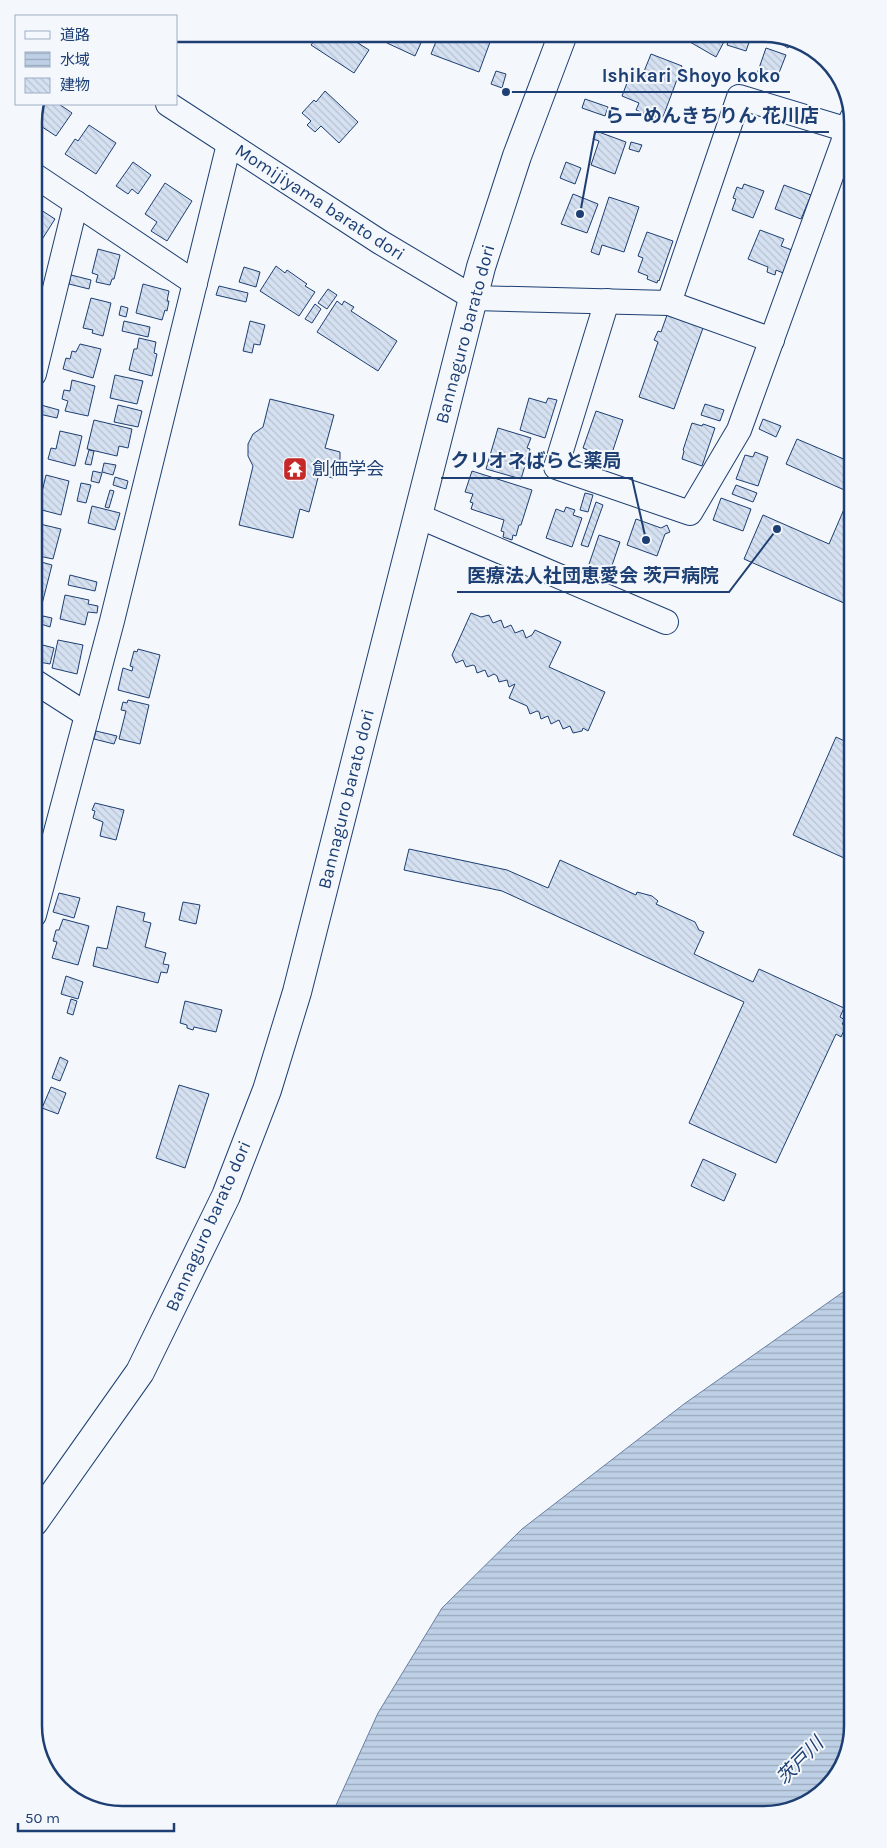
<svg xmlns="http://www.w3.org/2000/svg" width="887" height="1848" viewBox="0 0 887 1848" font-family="Karla,'Noto Sans JP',sans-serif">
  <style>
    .water { fill: url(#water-rules); stroke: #687fa3 }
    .building { fill: url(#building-back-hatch); stroke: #1d3f73 }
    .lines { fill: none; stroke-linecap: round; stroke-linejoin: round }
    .minor-casing { stroke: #1d3f73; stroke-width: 26 }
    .major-casing { stroke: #1d3f73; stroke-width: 30 }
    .minor { stroke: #f4f7fb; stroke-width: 24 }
    .major { stroke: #f4f7fb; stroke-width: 28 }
    .labels { text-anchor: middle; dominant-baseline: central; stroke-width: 4; stroke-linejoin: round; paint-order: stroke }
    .street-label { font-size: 18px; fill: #1d3f73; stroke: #f4f7fb }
    .poi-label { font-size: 18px; fill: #1d3f73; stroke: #f4f7fb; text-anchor: start }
    .water-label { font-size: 19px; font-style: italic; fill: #1d3f73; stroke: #f4f7fb }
    .rim { fill: none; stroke: #1d3f73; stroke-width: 2.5 }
    .leader { fill: none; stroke: #1d3f73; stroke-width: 2 }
    .callout-dot { fill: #1d3f73; stroke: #f4f7fb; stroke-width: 2 }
    .callout-label { font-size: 19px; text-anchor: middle; font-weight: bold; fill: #1d3f73; stroke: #f4f7fb; stroke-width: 4; stroke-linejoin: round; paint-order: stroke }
  </style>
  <defs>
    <pattern id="water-rules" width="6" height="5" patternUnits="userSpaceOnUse" patternTransform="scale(1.25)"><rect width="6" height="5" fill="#bed0e5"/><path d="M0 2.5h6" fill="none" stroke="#9aaabe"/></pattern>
    <pattern id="building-back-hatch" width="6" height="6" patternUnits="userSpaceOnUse" patternTransform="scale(1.25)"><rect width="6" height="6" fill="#d5e0f0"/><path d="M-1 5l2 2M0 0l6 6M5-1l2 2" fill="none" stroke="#b6c1d1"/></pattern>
  </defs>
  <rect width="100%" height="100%" fill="#f4f7fb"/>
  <polygon class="water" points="853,1285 853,1726 838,1775 798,1808 764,1814 332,1814 378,1713 442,1608 522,1529 684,1404"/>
  <g class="building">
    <polygon points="319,34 344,34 369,50 354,73 311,45"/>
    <polygon points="391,34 425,34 415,56 387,43"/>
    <polygon points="439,34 493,34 479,72 431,54"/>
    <polygon points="676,34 728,34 716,57"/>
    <polygon points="731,34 752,34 746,51 727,45"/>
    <polygon points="765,34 770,34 792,42 788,48"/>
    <polygon points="766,48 786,55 775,83 765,81 766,77 757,74"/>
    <polygon points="651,54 682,66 663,117 656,114 655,118 636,110 639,103 622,96 632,70 643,74"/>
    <polygon points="496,71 506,74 502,88 491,84"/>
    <polygon points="325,91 358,122 339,143 321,126 315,132 307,125 311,121 302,113 314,100 316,102"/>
    <polygon points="585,99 608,107 605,116 582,108"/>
    <polygon points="40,104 59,104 72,113 56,136 36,123 40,117 35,114"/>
    <polygon points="89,125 116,143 96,174 65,154 75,139 78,141"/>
    <polygon points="596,131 626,142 615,174 591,165 599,141 593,139"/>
    <polygon points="631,142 642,145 639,152 629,149"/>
    <polygon points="133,162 151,175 138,194 132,189 128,194 116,186"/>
    <polygon points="566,162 581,168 575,184 560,178"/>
    <polygon points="165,183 192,201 167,241 151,231 157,222 145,214"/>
    <polygon points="744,184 764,191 753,218 732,210 736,199 733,198 737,187 742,189"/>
    <polygon points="784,185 811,195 801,219 775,209"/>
    <polygon points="573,194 598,204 587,233 561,224"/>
    <polygon points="609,197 639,207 624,252 602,245 599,255 591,252"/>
    <polygon points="41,210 55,219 34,252 34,221"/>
    <polygon points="760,230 784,239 781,246 792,250 783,273 776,270 775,275 767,272 768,267 748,259"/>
    <polygon points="647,232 673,241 659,281 658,280 657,283 647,279 648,276 638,272 643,258 638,256"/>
    <polygon points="98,249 120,255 114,279 112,279 110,285 96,282 98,275 92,273"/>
    <polygon points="276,266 285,273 287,270 307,284 305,286 315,292 299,316 260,291"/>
    <polygon points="244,267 260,272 256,287 239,282"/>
    <polygon points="71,275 91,280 89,289 69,284"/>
    <polygon points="34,276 42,281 34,293"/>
    <polygon points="143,284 169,291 167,301 169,301 167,311 165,310 162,320 136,313"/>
    <polygon points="219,286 248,293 246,302 216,295"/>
    <polygon points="328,289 337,295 327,309 318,303"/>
    <polygon points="91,298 111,303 103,336 92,333 93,330 83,328"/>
    <polygon points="337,301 342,305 344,301 354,307 351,311 397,341 378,371 317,332"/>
    <polygon points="315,304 321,309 312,323 305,319"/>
    <polygon points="121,306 128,308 126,317 119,315"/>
    <polygon points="667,315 703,328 674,409 639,397 658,342 654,340 658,331 661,332"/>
    <polygon points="124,321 150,327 148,337 122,331"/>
    <polygon points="250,321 265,325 260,345 254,344 252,353 243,351"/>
    <polygon points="139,338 156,342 154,353 157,354 152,376 129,370 134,349 137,349"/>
    <polygon points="80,344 101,349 93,378 63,369 66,358 70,359 72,351 76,352"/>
    <polygon points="115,375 143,381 137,404 110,398"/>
    <polygon points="72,380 95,386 88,416 65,411 68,401 62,399 64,390 70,391"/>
    <polygon points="529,398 546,403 548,398 557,400 545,438 520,430"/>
    <polygon points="270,399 334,415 325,448 340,452 340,465 333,478 319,474 309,512 300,509 293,538 239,525 253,466 248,456 248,444 253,434 263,427"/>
    <polygon points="705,404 724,410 720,421 701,415"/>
    <polygon points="41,405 59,410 57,418 39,414"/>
    <polygon points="118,405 142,411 138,427 114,422"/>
    <polygon points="596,411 623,420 608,465 591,459 593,452 583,448"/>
    <polygon points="763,419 781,426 776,437 759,429"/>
    <polygon points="94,420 132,429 128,448 119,446 117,456 87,449"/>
    <polygon points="692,423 702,426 703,424 715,428 702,466 682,459 684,451 683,450"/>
    <polygon points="498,428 531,438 527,448 530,449 521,479 486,469"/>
    <polygon points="60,431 82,436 75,466 48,459 51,448 56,449"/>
    <polygon points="797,439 853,463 853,607 744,559 763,515 829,544 851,493 786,464"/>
    <polygon points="89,450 94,451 91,465 85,464"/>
    <polygon points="755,452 768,457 758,486 736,479 745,455 753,457"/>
    <polygon points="104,463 116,465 113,475 102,472"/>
    <polygon points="93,471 102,473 99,483 91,481"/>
    <polygon points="472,471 532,490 521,525 519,525 516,536 513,535 512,540 503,537 504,532 501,531 504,520 471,509 473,503 470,502 473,494 465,492"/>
    <polygon points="46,475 69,481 61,515 38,509"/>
    <polygon points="115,477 128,481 126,489 113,485"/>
    <polygon points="81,483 91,485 86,503 77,501"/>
    <polygon points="736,485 757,493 753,502 732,494"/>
    <polygon points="110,490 114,491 109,508 105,507"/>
    <polygon points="585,493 593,495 588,512 580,510"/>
    <polygon points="721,498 751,509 743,531 713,520"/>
    <polygon points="596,502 603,505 588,547 581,545"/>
    <polygon points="92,506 120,513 115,530 88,523"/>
    <polygon points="566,507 575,510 573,515 582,518 572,547 546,538 556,509 564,512"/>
    <polygon points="636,519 661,528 667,525 670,532 665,534 657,556 627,545"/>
    <polygon points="40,524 61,529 53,559 34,555"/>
    <polygon points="599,535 620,542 607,580 586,573"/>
    <polygon points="34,560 52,565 42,604 34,602"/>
    <polygon points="70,575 97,582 95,591 68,585"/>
    <polygon points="65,595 89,600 88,604 98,606 97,613 88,612 85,625 60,619"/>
    <polygon points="471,613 481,617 489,615 493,623 501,620 504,628 511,625 515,633 523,630 526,638 532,635 535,630 561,642 549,667 605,692 588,731 583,728 582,731 573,733 570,726 563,729 559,720 551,724 548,716 541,719 539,712 537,711 530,714 527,706 509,698 515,684 509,687 507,680 499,682 497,676 494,674 488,677 485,670 477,673 475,666 473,665 466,667 463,660 456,663 452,655"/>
    <polygon points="43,616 52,618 50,627 41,624"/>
    <polygon points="58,640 83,645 77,674 52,668"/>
    <polygon points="35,643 54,648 50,664 34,661"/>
    <polygon points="138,649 160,655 149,698 118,690 123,668 132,671 133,667 130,666 134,651 137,652"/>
    <polygon points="853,650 853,675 844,671"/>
    <polygon points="128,700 149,705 140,744 119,739 126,711 121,710 123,702 127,703"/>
    <polygon points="96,731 117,736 114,744 94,739"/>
    <polygon points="836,737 853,745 853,862 793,835"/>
    <polygon points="95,803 124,810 116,840 100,836 103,822 93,818 95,811 92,810"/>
    <polygon points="409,849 507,870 548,888 560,860 636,895 637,892 652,896 658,901 656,904 695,922 699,930 704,932 694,954 753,982 759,969 844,1008 840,1017 845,1020 842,1024 846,1026 841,1037 836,1034 776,1163 689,1123 744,1002 502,891 404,870"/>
    <polygon points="59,893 80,898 74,918 53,912"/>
    <polygon points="183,902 200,905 196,924 179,920"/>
    <polygon points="117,906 145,913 143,921 151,923 145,947 166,953 163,964 169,965 167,973 161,972 158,983 93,966 97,947 107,949"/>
    <polygon points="63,919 89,926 78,965 52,958 57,942 53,941 56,930 59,930"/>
    <polygon points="66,976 83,982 78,999 61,994"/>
    <polygon points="71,999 77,1001 73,1015 67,1013"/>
    <polygon points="185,1001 222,1010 216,1032 194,1027 193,1030 187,1028 187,1025 180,1023"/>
    <polygon points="60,1057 68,1061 60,1081 52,1078"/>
    <polygon points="179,1085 209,1094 185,1168 156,1158"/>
    <polygon points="51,1087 66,1093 58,1114 42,1108"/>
    <polygon points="703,1159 736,1174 724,1201 691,1186"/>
  </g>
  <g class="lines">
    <defs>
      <g id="minor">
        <polyline points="168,104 380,242 474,298 669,303 772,340"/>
        <polyline points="34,175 195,283"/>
        <polyline points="607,301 556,467 690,513 739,430 852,118"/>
        <polyline points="669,303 739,97 848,130"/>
        <polyline points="34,374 76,203"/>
        <polyline points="418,516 666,622"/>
        <polyline points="34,681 87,715"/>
        <polyline points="34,915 112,621 229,144"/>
      </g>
      <polyline id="major" points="34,1522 140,1372 226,1196 267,1090 297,992 481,267 517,156 563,34"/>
    </defs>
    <use href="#minor" class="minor-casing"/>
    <use href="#major" class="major-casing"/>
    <use href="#minor" class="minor"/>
    <use href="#major" class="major"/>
  </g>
  <defs>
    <symbol id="temple-square" viewBox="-11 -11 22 22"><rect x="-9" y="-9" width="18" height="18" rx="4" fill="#c62828" stroke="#f4f7fb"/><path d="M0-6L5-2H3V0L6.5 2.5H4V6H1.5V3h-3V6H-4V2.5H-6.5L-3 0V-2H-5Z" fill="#fff"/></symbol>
  </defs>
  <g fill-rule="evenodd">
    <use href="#temple-square" x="281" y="455" width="28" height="28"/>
  </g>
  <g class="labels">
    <g class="street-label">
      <text transform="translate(320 202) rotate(33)">Momijiyama barato dori</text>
      <text transform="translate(465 334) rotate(-75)">Bannaguro barato dori</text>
      <text transform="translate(346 799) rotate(-76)">Bannaguro barato dori</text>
      <text transform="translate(208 1226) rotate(-66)">Bannaguro barato dori</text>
    </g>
    <g class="poi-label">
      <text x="312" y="469">創価学会</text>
    </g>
    <g class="water-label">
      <text transform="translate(800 1761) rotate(-46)">茨戸川</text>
    </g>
  </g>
  <path d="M0 0H887V1848H0ZM122 42H764A80 80 0 0 1 844 122V1726A80 80 0 0 1 764 1806H122A80 80 0 0 1 42 1726V122A80 80 0 0 1 122 42Z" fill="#f4f7fb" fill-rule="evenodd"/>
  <path class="rim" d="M122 42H764A80 80 0 0 1 844 122V1726A80 80 0 0 1 764 1806H122A80 80 0 0 1 42 1726V122A80 80 0 0 1 122 42Z"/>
  <path class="leader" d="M506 92L592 92H790M580 214L595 132H829M646 540L632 478H441M777 529L729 592H457"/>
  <g class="callout-dot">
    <circle cx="506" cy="92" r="5"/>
    <circle cx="580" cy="214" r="5"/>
    <circle cx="646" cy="540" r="5"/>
    <circle cx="777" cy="529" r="5"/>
  </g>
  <g class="callout-label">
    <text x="691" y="82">Ishikari Shoyo koko</text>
    <text x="712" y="122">らーめんきちりん 花川店</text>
    <text x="536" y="467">クリオネばらと薬局</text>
    <text x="593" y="582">医療法人社団恵愛会 茨戸病院</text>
  </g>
  <rect x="15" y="15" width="162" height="90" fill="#f4f7fb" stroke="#9eadc5"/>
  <rect x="25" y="31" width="25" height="8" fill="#f4f7fb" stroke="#9eadc5"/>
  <text x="60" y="40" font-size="15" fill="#1d3f73">道路</text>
  <rect x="25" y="52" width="25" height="15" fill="url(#water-rules)" stroke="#9eadc5"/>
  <text x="60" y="65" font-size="15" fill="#1d3f73">水域</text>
  <rect x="25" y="78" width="25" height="15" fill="url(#building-back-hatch)" stroke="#9eadc5"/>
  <text x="60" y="90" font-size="15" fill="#1d3f73">建物</text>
  <path d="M18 1823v8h156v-8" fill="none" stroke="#1d3f73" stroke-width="2.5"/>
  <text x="25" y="1823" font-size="15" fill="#1d3f73" stroke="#f4f7fb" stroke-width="4" paint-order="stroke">50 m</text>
</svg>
